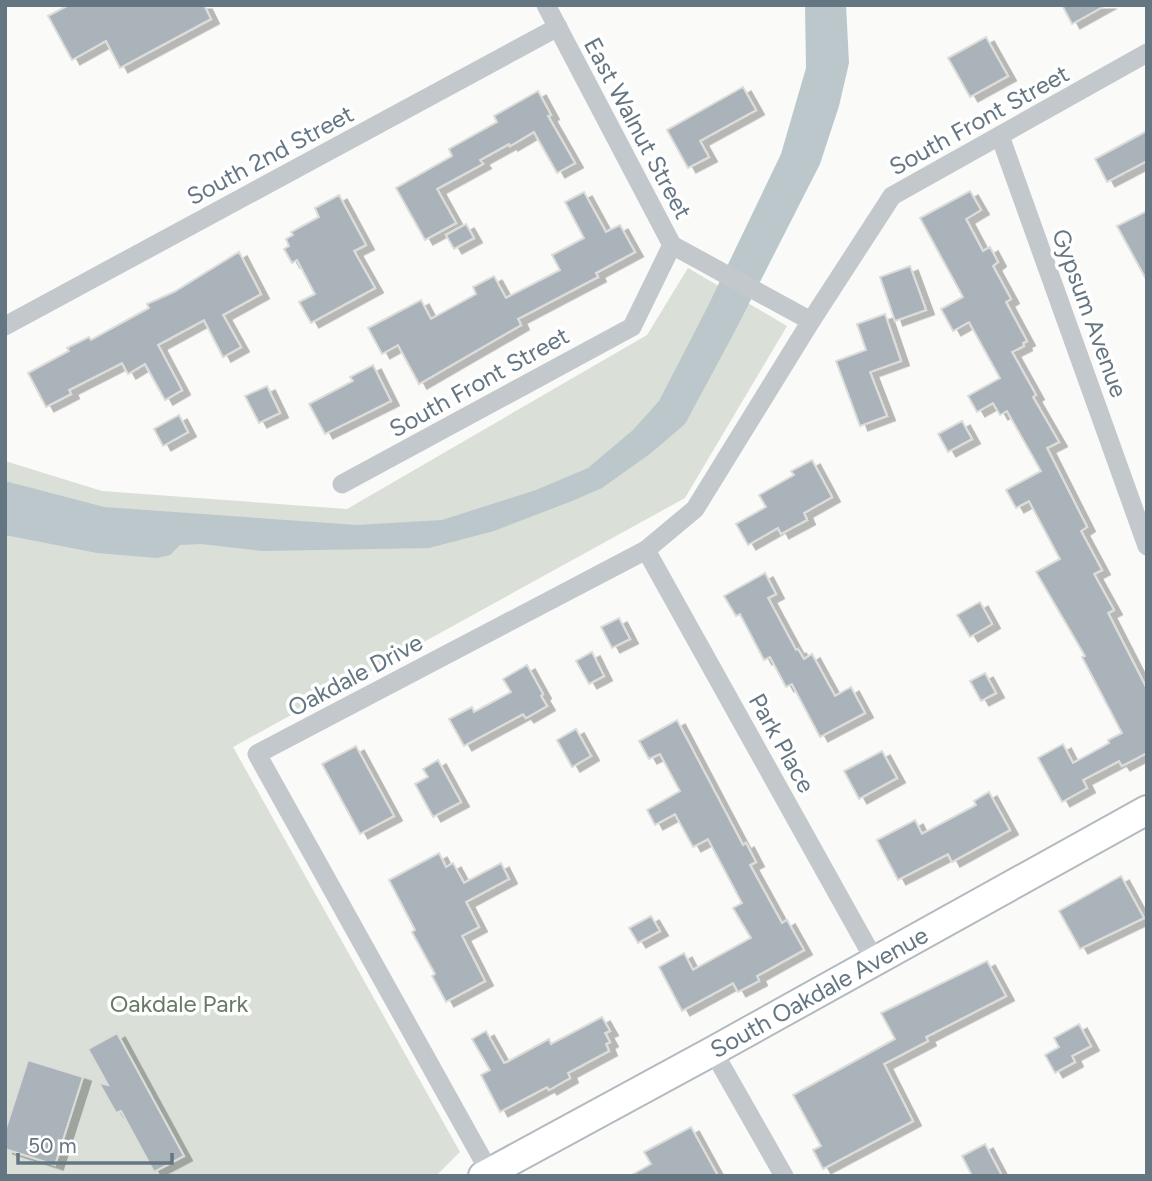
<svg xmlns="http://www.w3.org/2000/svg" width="1152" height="1181" viewBox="0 0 1152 1181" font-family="Figtree,sans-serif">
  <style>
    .green { fill: #dadfd7 }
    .water { fill: #bbc7cb }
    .building { fill: #aab3b9; stroke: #dcdcda; stroke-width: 2; filter: url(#shadow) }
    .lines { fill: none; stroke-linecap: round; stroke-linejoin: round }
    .secondary-casing { stroke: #b3babf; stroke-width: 32 }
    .street { stroke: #c3c8cc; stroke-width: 19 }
    .secondary { stroke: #fff; stroke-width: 28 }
    .labels { text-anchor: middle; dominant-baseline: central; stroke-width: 7; stroke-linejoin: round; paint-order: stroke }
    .street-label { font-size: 24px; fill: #657683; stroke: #fff }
    .park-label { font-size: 24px; fill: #687a64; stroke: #fff }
  </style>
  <defs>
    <filter id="shadow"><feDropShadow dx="8" dy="4.5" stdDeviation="0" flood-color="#0004"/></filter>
  </defs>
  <rect width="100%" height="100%" fill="#fafaf8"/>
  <polygon class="green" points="688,268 787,326 685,498 233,747 460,1152 436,1176 5,1176 5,461 102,491 347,509 647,335"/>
  <polygon class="water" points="805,5 846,5 849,63 839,106 820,164 735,331 685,424 651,453 602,488 572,501 494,531 429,548 262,551 201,544 180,545 170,555 157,558 97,553 5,535 5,481 104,507 357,525 442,520 536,490 588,468 633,430 659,401 708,306 781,154 806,68"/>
  <g class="building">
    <polygon points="69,5 204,5 211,19 120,68 106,41 72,60 48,16"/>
    <polygon points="1062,5 1106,5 1072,24"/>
    <polygon points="986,37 1008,76 970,97 948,58"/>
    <polygon points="743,87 756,110 700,141 709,157 688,168 667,130"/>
    <polygon points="538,91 551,115 548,116 575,163 557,173 534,132 510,146 509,144 480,160 483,164 437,189 456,223 425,240 396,188 452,156 449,149 497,122 494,116"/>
    <polygon points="1147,131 1147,161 1107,182 1095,159"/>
    <polygon points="970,191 981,210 966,219 983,251 990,247 998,262 993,266 1011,299 1006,302 1027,341 1023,343 1024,346 1012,352 1036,395 1033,397 1059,442 1047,448 1087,527 1081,531 1102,570 1094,574 1114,610 1108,613 1147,689 1147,753 1122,766 1119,761 1083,780 1087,788 1062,802 1038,758 1063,744 1073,763 1109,743 1108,740 1122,733 1082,657 1085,656 1036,572 1060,559 1029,501 1016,508 1006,490 1041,471 1007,411 1000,415 993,403 977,412 968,396 1000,378 969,322 953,331 941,309 963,297 920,218"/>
    <polygon points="584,192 606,232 620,225 635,252 596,273 598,277 518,319 521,325 419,384 398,345 382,354 368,328 421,300 431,319 476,294 473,287 494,276 506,298 560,270 552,255 584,238 565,202"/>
    <polygon points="339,195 366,245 354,251 375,288 311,323 299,302 315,294 297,260 292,263 284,249 289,246 286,239 293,235 291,232 319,217 315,208"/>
    <polygon points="1147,211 1147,281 1117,226"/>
    <polygon points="466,224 474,238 454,249 446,235"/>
    <polygon points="239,252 261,294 223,315 241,347 223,357 204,320 158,345 182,390 165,400 145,364 128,374 122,363 69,390 71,394 46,407 28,373 69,351 67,348 89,337 91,340 149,308 147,304 174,292"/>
    <polygon points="910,266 926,310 895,321 880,277"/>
    <polygon points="885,314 901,361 870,372 887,416 860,426 836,361 866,350 857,324"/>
    <polygon points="373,365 391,401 325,434 309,404 353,381 350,377"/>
    <polygon points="267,386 280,413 259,423 245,396"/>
    <polygon points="179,415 188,432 163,446 154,429"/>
    <polygon points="962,421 972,439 948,452 938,434"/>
    <polygon points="812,460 832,497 804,513 807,520 781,534 778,528 748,545 736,524 766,507 759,495 794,475 791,471"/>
    <polygon points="765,573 776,594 768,598 796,650 798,649 804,659 812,654 835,696 851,687 865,713 820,737 792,684 786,687 770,657 764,660 740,614 736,616 724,596"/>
    <polygon points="980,602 992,624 970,637 957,615"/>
    <polygon points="619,618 630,639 612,648 601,627"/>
    <polygon points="592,652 604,676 589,684 576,661"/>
    <polygon points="527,665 543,694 541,696 547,706 526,718 523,714 464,746 449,719 472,707 474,712 511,692 503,679"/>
    <polygon points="985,673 996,693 981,701 970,681"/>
    <polygon points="677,720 743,845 746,843 756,862 750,865 782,923 787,920 804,950 757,976 759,981 738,992 733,983 682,1011 659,967 684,953 693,970 751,938 733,908 742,903 708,839 693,847 675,814 655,825 647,810 680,791 660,754 649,759 639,741"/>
    <polygon points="576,729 591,756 572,767 557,740"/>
    <polygon points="356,746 394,816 360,834 322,764"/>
    <polygon points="882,751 897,778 859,799 844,771"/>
    <polygon points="438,760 461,802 433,817 415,784 428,777 423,769"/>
    <polygon points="989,792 1010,830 952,862 948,854 898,880 877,840 915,820 922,834 976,805 974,801"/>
    <polygon points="439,853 446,867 453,863 464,883 501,863 509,879 466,902 479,927 462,936 485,981 446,1002 432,976 435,974 412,932 415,930 389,880"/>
    <polygon points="1121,876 1144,918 1080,949 1059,911"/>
    <polygon points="651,916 660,931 638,943 629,928"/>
    <polygon points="987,961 1006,996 926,1037 928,1041 884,1064 913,1121 823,1169 813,1150 821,1146 793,1095 895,1039 881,1013"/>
    <polygon points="602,1017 610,1031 605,1033 610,1042 606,1044 609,1051 568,1073 570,1078 549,1090 547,1087 500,1112 481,1075 490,1070 472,1039 486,1031 504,1063 507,1062 549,1039 551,1044"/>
    <polygon points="1079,1024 1091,1046 1072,1056 1075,1062 1055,1073 1045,1055 1059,1047 1054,1038"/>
    <polygon points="117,1033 184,1156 154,1172 121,1111 116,1113 99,1083 108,1085 88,1049"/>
    <polygon points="28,1060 83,1077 55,1165 5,1149 5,1131"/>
    <polygon points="691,1127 718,1176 630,1176 651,1164 644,1152"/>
    <polygon points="985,1144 1002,1176 972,1176 962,1156"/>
  </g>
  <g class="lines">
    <defs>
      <polyline id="secondary" points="483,1176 713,1051 1147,810"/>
    </defs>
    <use href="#secondary" class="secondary-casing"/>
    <g class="street">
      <polyline points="546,5 672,245 811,321"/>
      <polyline points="1000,136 1147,546"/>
      <polyline points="5,326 558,27"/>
      <polyline points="342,484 632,327 672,245"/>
      <polyline points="646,550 875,961"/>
      <polyline points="713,1051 784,1176"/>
      <polyline points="489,1171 257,754 646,550 695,509 811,321 892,196 1147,53"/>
    </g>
    <use href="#secondary" class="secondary"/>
  </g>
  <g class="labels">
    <g class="street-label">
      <text transform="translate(979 120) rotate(-29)">South Front Street</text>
      <text transform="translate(638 128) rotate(62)">East Walnut Street</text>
      <text transform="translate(270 155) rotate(-28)">South 2nd Street</text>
      <text transform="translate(1090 313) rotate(70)">Gypsum Avenue</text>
      <text transform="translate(479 382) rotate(-29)">South Front Street</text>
      <text transform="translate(355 675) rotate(-28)">Oakdale Drive</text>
      <text transform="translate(782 743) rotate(61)">Park Place</text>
      <text transform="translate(819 992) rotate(-29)">South Oakdale Avenue</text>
    </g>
    <g class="park-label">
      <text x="179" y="1003">Oakdale Park</text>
    </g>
  </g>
  <rect width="1152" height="1181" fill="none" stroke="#657683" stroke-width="14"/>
  <path d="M18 1153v10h154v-10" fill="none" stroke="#657683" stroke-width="3.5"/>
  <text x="28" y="1153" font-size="21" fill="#657683" stroke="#ffffff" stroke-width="5" paint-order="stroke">50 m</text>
</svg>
